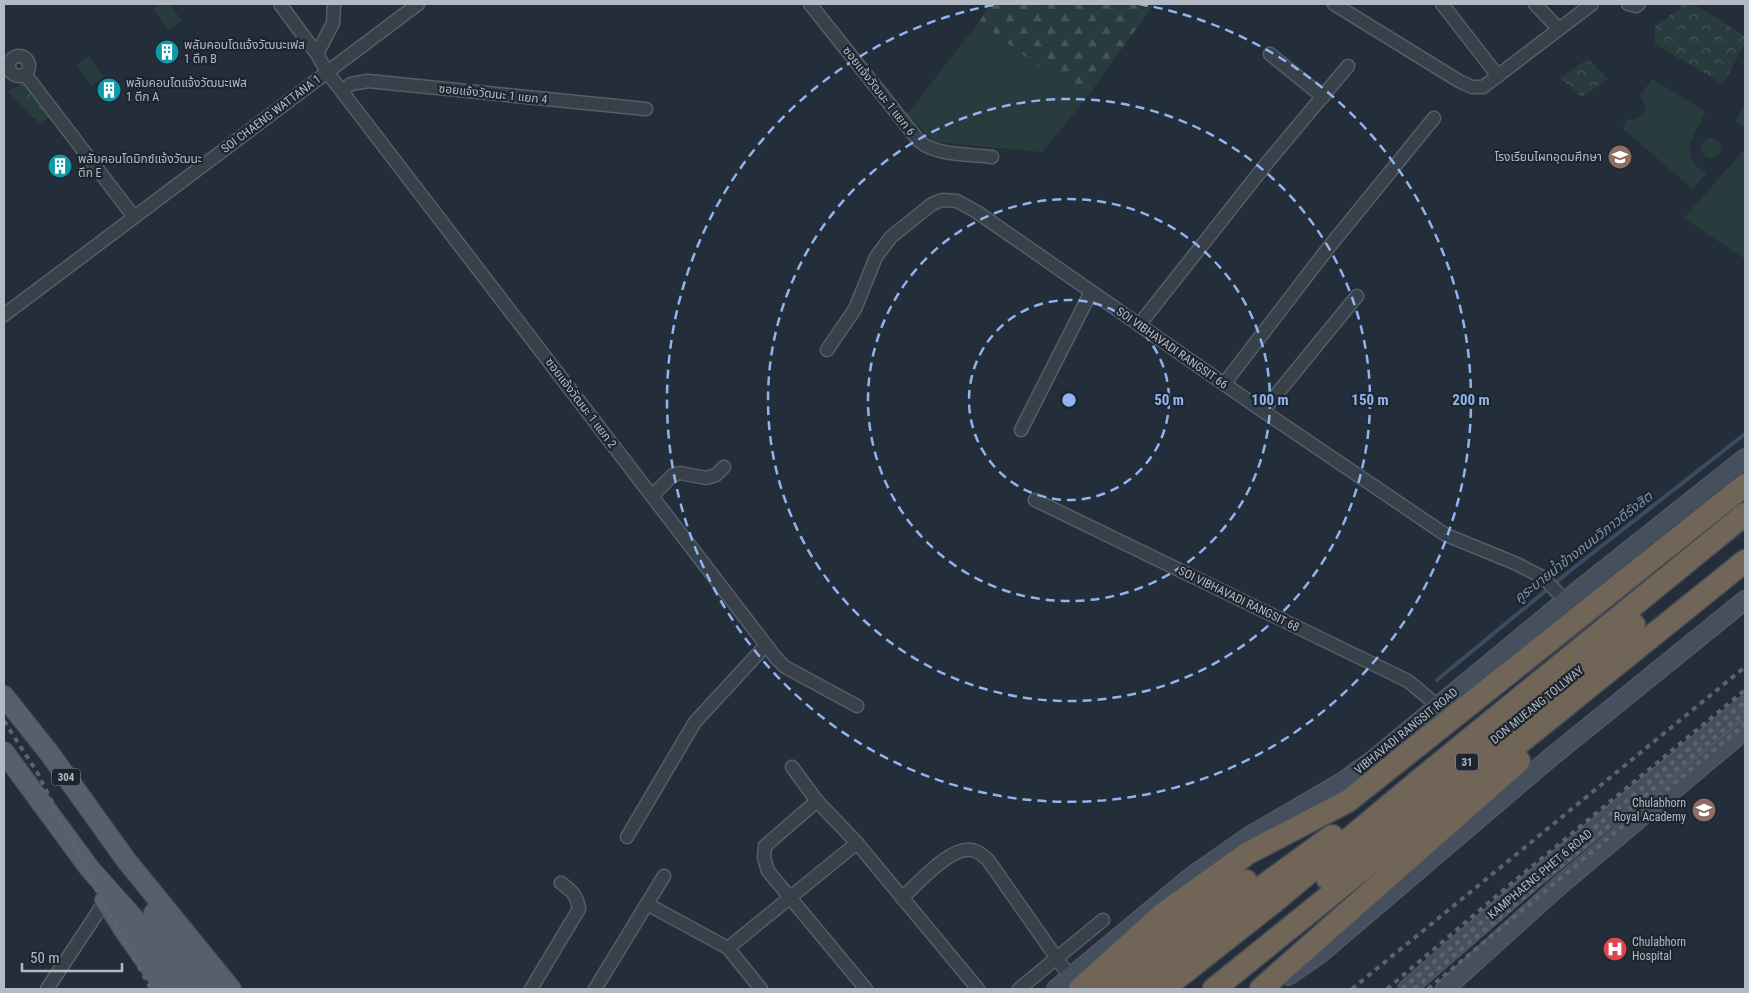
<svg xmlns="http://www.w3.org/2000/svg" width="1749" height="993" viewBox="0 0 1749 993" font-family="'Roboto Condensed','Noto Sans Thai',sans-serif">
  <style>
    .forest { fill: url(#forest-firs) }
    .park { fill: url(#park-crowns) }
    .garden { fill: #293c3d }
    .lines { fill: none; stroke-linecap: round; stroke-linejoin: round }
    .stream { stroke: #3b4b62; stroke-width: 4 }
    .street-casing { stroke: #565d68; stroke-width: 15 }
    .secondary-casing { stroke: #565d68; stroke-width: 20 }
    .primary-casing { stroke: #414953; stroke-width: 22 }
    .highway-casing { stroke: #434a55; stroke-width: 25 }
    .street { stroke: #38404a; stroke-width: 12 }
    .secondary { stroke: #464f5d; stroke-width: 18 }
    .primary { stroke: #565f6a; stroke-width: 20 }
    .highway { stroke: #706556; stroke-width: 22 }
    .rail { stroke: #5a6471; stroke-width: 4; stroke-dasharray: 5 5; stroke-linecap: butt }
    .ring { fill: none; stroke: #8fb4ef; stroke-width: 2.5; stroke-dasharray: 9 6 }
    .labels { text-anchor: middle; dominant-baseline: central; stroke-width: 4.5; stroke-linejoin: round; paint-order: stroke }
    .shield { fill: #1d252f; stroke: #868d99; stroke-width: 1 }
    .shield-label { font-size: 11px; font-weight: bold; fill: #b3bac6 }
    .poi-label { font-size: 12px; fill: #b3bac6; stroke: #1d252f; text-anchor: start }
    .street-label { font-size: 12px; fill: #b3bac6; stroke: #1d252f }
    .water-label { font-size: 14px; font-style: italic; fill: #7d91ab; stroke: #1d252f }
    .centre { fill: #8fb4ef; stroke: #1d252f; stroke-width: 2.5 }
    .ring-label { font-size: 15px; text-anchor: middle; font-weight: bold; fill: #8fb4ef; stroke: #1d252f; stroke-width: 4.5; stroke-linejoin: round; paint-order: stroke }
  </style>
  <defs>
    <pattern id="forest-firs" width="22" height="20" patternUnits="userSpaceOnUse" patternTransform="scale(1.25)"><rect width="22" height="20" fill="#293c3d"/><path d="M5 1l3.5 6h-7zM16 11l3.5 6h-7z" fill="#465658"/></pattern>
    <pattern id="park-crowns" width="20" height="18" patternUnits="userSpaceOnUse" patternTransform="scale(1.25)"><rect width="20" height="18" fill="#293c3d"/><path d="M2 6a3 3 0 1 1 6 0M12 15a3 3 0 1 1 6 0" fill="none" stroke="#465658"/></pattern>
  </defs>
  <rect width="100%" height="100%" fill="#242e3a"/>
  <polygon class="forest" points="991,4 1154,4 1084,101 979,22"/>
  <g class="park">
    <polygon points="1681,4 1693,4 1745,36 1745,43 1723,84 1655,44 1655,27 1661,20 1664,21 1671,14 1673,14 1678,11"/>
    <polygon points="1588,59 1608,79 1582,97 1560,78"/>
    <polygon points="25,81 51,116 40,123 8,92"/>
  </g>
  <g class="garden">
    <polygon points="160,4 170,4 182,21 169,30 153,9"/>
    <polygon points="979,22 1084,101 1042,152 935,142 907,114"/>
    <polygon points="89,56 104,77 91,86 76,65"/>
    <path d="M 1652,79 L 1706,112 C 1694,134 1676,157 1707,173 L 1693,189 L 1622,128 L 1627,119 C 1643,122 1651,107 1640,96 Z"/>
    <polygon points="1745,105 1745,128 1735,122"/>
    <circle cx="1711" cy="148" r="10"/>
    <polygon points="1745,149 1745,259 1697,227 1685,217"/>
  </g>
  <g class="lines">
    <polyline class="stream" points="1437,680 1571,570 1745,434"/>
    <defs>
      <g id="street">
        <polyline points="280,4 317,54 327,72 776,658 785,667 857,706"/>
        <path d="M 810,4 L 919,141 C 936,156 970,154 992,157"/>
        <polyline points="1334,4 1459,81 1472,87 1483,87 1592,4"/>
        <polyline points="1442,4 1498,76"/>
        <polyline points="1535,4 1558,28"/>
        <polyline points="1628,4 1636,6 1639,4"/>
        <polyline points="317,54 333,23 334,4"/>
        <polyline points="1270,54 1323,97"/>
        <circle cx="19" cy="66" r="10"/>
        <polyline points="25,74 134,217"/>
        <polyline points="342,91 351,84 368,81 646,109"/>
        <polyline points="4,315 418,4"/>
        <polyline points="1139,325 1267,163 1348,66"/>
        <polyline points="827,350 855,309 876,257 891,237 932,204 942,200 957,201 977,212 1263,411 1446,535 1517,564 1540,576 1546,580 1565,601"/>
        <polyline points="1224,384 1329,247 1434,118"/>
        <polyline points="1263,411 1357,296"/>
        <polyline points="1021,430 1091,292"/>
        <polyline points="652,496 673,475 680,473 706,478 716,475 724,467"/>
        <polyline points="1035,500 1408,681 1438,706"/>
        <polyline points="792,767 817,801 857,843 978,989"/>
        <polyline points="817,801 765,846 764,858 768,871 866,989"/>
        <polyline points="627,837 695,722 766,645"/>
        <path d="M 902,898 C 918,884 953,842 975,851 C 980,852 984,857 988,860 L 1070,977"/>
        <polyline points="647,904 728,948 761,989"/>
        <polyline points="728,948 857,843"/>
        <polyline points="47,989 106,900"/>
        <path d="M 531,989 L 579,909 C 577,895 572,891 561,883"/>
        <polyline points="595,989 664,876"/>
        <polyline points="1019,989 1103,920"/>
      </g>
      <g id="secondary">
        <polyline points="1288,976 1320,954 1550,758 1745,600"/>
        <polyline points="1056,989 1192,876 1248,837 1342,782 1374,759 1565,601 1745,458"/>
        <polyline points="1407,989 1535,878 1745,705"/>
        <polyline points="1445,989 1559,886 1745,730"/>
      </g>
      <g id="primary">
        <polyline points="4,696 50,754 126,860 231,989"/>
        <polyline points="4,752 90,869 139,924 189,989"/>
        <polyline points="105,900 126,933 166,989"/>
        <polyline points="154,913 209,989"/>
      </g>
      <g id="highway">
        <polyline points="1327,878 1634,625"/>
        <polyline points="1080,989 1164,913 1248,853 1348,801 1745,485"/>
        <polyline points="1104,989 1164,939 1246,881"/>
        <polyline points="1132,989 1244,900 1332,836"/>
        <polyline points="1163,989 1276,900 1416,783 1745,514"/>
        <polyline points="1214,989 1745,561"/>
        <polyline points="1261,989 1519,761"/>
      </g>
    </defs>
    <use href="#street" class="street-casing"/>
    <use href="#secondary" class="secondary-casing"/>
    <use href="#primary" class="primary-casing"/>
    <use href="#highway" class="highway-casing"/>
    <use href="#street" class="street"/>
    <use href="#secondary" class="secondary"/>
    <use href="#primary" class="primary"/>
    <use href="#highway" class="highway"/>
    <g class="rail">
      <polyline points="4,721 37,772 91,880 151,989"/>
      <polyline points="1352,989 1745,667"/>
      <polyline points="1387,989 1500,893 1745,690"/>
      <polyline points="1402,989 1745,702"/>
      <polyline points="1414,989 1745,712"/>
      <polyline points="1428,989 1745,724"/>
    </g>
  </g>
  <g class="ring">
    <circle cx="1069" cy="400" r="100"/>
    <circle cx="1069" cy="400" r="201"/>
    <circle cx="1069" cy="400" r="301"/>
    <path d="M1139 4A402 402 0 1 1 999 4"/>
  </g>
  <defs>
    <symbol id="building-disc" viewBox="-11 -11 22 22"><circle r="9.5" fill="#0f9aa8" stroke="#1d252f"/><path d="M-4-6H4V6H1V3H-1V6H-4ZM-2.5-4.3h1.7v1.8h-1.7ZM.8-4.3h1.7v1.8H.8ZM-2.5-1h1.7V.8h-1.7ZM.8-1h1.7V.8H.8Z" fill="#fff"/></symbol>
    <symbol id="school-disc" viewBox="-11 -11 22 22"><circle r="9.5" fill="#8d6e63" stroke="#1d252f"/><path d="M0-5L7-2L0 1L-7-2ZM-4 1L0 2.5L4 1V4Q0 6-4 4Z" fill="#fff"/></symbol>
    <symbol id="university-disc" viewBox="-11 -11 22 22"><circle r="9.5" fill="#8d6e63" stroke="#1d252f"/><path d="M0-5L7-2L0 1L-7-2ZM-4 1L0 2.5L4 1V4Q0 6-4 4Z" fill="#fff"/></symbol>
    <symbol id="hospital-disc" viewBox="-11 -11 22 22"><circle r="9.5" fill="#e0444e" stroke="#1d252f"/><path d="M-5-5h3v3.5h4V-5h3V5h-3V1.5h-4V5h-3Z" fill="#fff"/></symbol>
  </defs>
  <g fill-rule="evenodd">
    <use href="#building-disc" x="153" y="38" width="28" height="28"/>
    <use href="#building-disc" x="95" y="76" width="28" height="28"/>
    <use href="#school-disc" x="1606" y="143" width="28" height="28"/>
    <use href="#building-disc" x="46" y="152" width="28" height="28"/>
    <use href="#university-disc" x="1690" y="796" width="28" height="28"/>
    <use href="#hospital-disc" x="1601" y="935" width="28" height="28"/>
  </g>
  <g class="labels">
    <g class="shield">
      <rect x="1456" y="753.5" width="22" height="17" rx="4"/>
      <rect x="52" y="768.5" width="28" height="17" rx="4"/>
    </g>
    <g class="shield-label">
      <text x="1467" y="762">31</text>
      <text x="66" y="777">304</text>
    </g>
    <g class="poi-label">
      <text x="184" y="45">พลัมคอนโดแจ้งวัฒนะเฟส<tspan x="184" dy="14">1 ตึก B</tspan></text>
      <text x="126" y="83">พลัมคอนโดแจ้งวัฒนะเฟส<tspan x="126" dy="14">1 ตึก A</tspan></text>
      <text x="1602" y="157" text-anchor="end">โรงเรียนไผทอุดมศึกษา</text>
      <text x="78" y="159">พลัมคอนโดมิกซ์แจ้งวัฒนะ<tspan x="78" dy="14">ตึก E</tspan></text>
      <text x="1686" y="803" text-anchor="end">Chulabhorn<tspan x="1686" dy="14">Royal Academy</tspan></text>
      <text x="1632" y="942">Chulabhorn<tspan x="1632" dy="14">Hospital</tspan></text>
    </g>
    <g class="street-label">
      <text transform="translate(879 91) rotate(52)">ซอยแจ้งวัฒนะ 1 แยก 6</text>
      <text transform="translate(493 94) rotate(6)">ซอยแจ้งวัฒนะ 1 แยก 4</text>
      <text transform="translate(271 114) rotate(-37)">SOI CHAENG WATTANA 1</text>
      <text transform="translate(1172 348) rotate(35)">SOI VIBHAVADI RANGSIT 66</text>
      <text transform="translate(581 403) rotate(53)">ซอยแจ้งวัฒนะ 1 แยก 2</text>
      <text transform="translate(1239 599) rotate(26)">SOI VIBHAVADI RANGSIT 68</text>
      <text transform="translate(1537 705) rotate(-39)">DON MUEANG TOLLWAY</text>
      <text transform="translate(1406 731) rotate(-39)">VIBHAVADI RANGSIT ROAD</text>
      <text transform="translate(1540 874) rotate(-40)">KAMPHAENG PHET 6 ROAD</text>
    </g>
    <g class="water-label">
      <text transform="translate(1583 547) rotate(-38)">คูระบายน้ำข้างถนนวิภาวดีรังสิต</text>
    </g>
  </g>
  <circle cx="1069" cy="400" r="8" class="centre"/>
  <g class="ring-label">
    <text x="1169" y="405">50 m</text>
    <text x="1270" y="405">100 m</text>
    <text x="1370" y="405">150 m</text>
    <text x="1471" y="405">200 m</text>
  </g>
  <rect width="1749" height="993" fill="none" stroke="#b3bac6" stroke-width="10"/>
  <path d="M22 963v8h100v-8" fill="none" stroke="#b3bac6" stroke-width="2.5"/>
  <text x="30" y="963" font-size="15" fill="#b3bac6" stroke="#1d252f" stroke-width="4" paint-order="stroke">50 m</text>
</svg>
